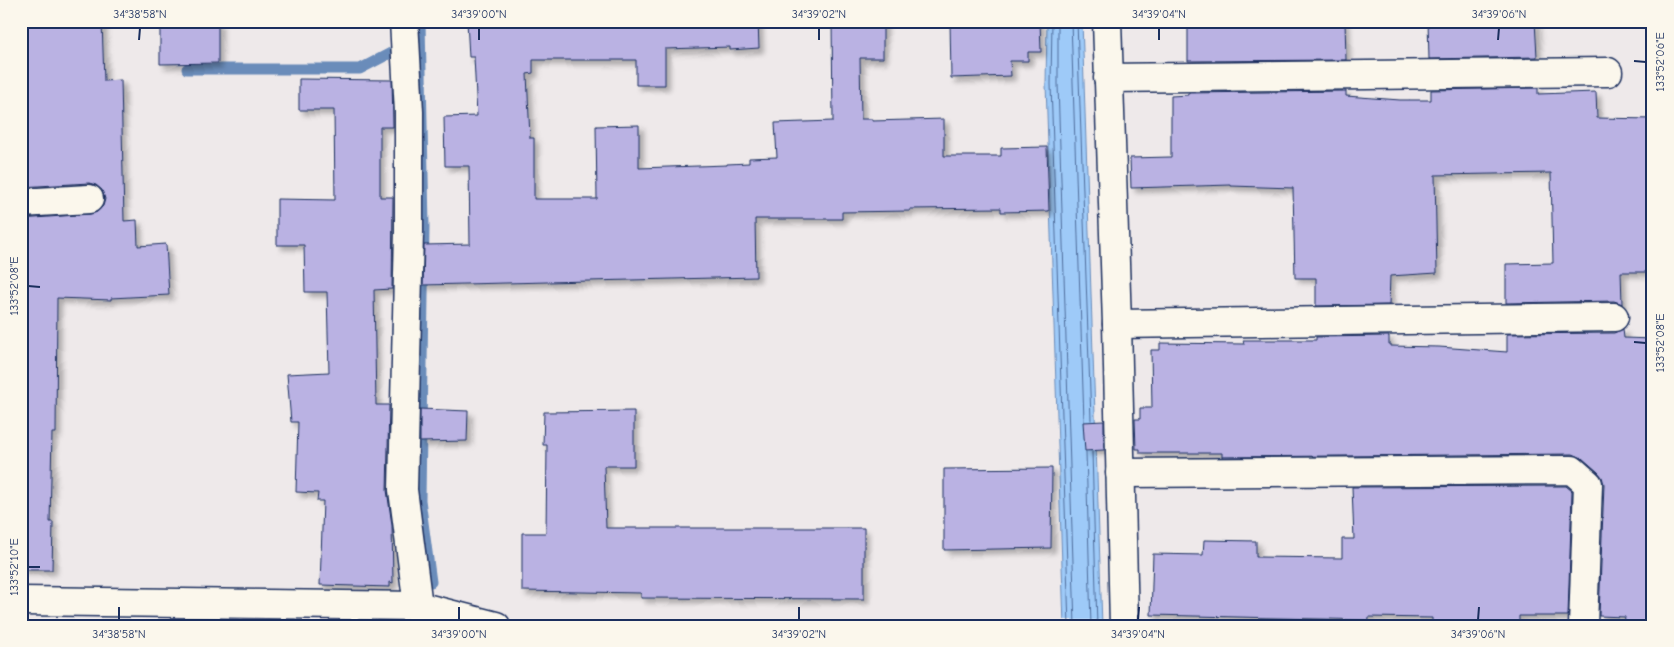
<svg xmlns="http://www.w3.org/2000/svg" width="1674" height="647" viewBox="0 0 1674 647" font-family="'Comic Neue',sans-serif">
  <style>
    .water { fill: #9ecaf8; stroke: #6a8cba }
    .pier { fill: #eee9ea }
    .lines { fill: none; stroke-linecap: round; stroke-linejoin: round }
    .shore { stroke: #4f6d9c; stroke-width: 1 }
    .stream { stroke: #6a8cba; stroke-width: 11 }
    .building { fill: #bab2e3; stroke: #1b2f5e; filter: url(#shadow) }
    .minor-casing { stroke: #1b2f5e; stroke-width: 31 }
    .minor { stroke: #fbf7ec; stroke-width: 28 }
    .ticks { fill: none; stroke: #1b2f5e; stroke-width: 2 }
    .neatline { fill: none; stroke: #1b2f5e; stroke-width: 2 }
    .ticks-label { font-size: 12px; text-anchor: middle; fill: #1b2f5e }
  </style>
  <defs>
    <filter id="shadow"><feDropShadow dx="4.5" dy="4.5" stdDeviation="2.5" flood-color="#0004"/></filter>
  </defs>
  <rect width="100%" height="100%" fill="#eee9ea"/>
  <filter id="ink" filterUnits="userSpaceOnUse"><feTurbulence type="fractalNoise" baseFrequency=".02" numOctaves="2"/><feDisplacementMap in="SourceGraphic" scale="10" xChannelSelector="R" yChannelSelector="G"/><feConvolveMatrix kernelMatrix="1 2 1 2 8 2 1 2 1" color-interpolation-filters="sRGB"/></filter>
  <g filter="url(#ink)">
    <polygon class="water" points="1047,21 1082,21 1102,626 1064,626 1046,84"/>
    <rect class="pier" x="1062" y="620" width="43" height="6"/>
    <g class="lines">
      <g class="shore">
        <polyline points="1052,21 1051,84 1069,626"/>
        <polyline points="1058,21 1058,84 1075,626"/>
        <polyline points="1071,21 1084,421"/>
        <polyline points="1077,21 1091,420"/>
        <polyline points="1086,452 1091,626"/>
        <polyline points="1092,452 1097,626"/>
      </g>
      <g class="stream">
        <polyline points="420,21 424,227 420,500 431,582"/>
        <polyline points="187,69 360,69 404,46"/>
      </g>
    </g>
    <g class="building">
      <polygon points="21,21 102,21 104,81 121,80 124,221 137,220 138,246 166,244 169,295 111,298 111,300 57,298 56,433 52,433 50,522 53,522 52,570 21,570 21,219 90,214 97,212 103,206 105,199 102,190 96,185 89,183 21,187"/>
      <polygon points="160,21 218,21 218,63 160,64"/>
      <polygon points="467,21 758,21 759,48 730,50 730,47 665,49 665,85 636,85 636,60 533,60 533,73 527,74 530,138 534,138 534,199 597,199 596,126 639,125 639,168 727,165 727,164 749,163 749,158 777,157 775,123 833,121 832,21 883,21 883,58 860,58 861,119 872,119 872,121 944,119 944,156 1001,156 1001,148 1047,147 1049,211 1001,212 1001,208 910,209 910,211 842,212 842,219 755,219 756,277 423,285 424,245 470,244 469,166 445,166 444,117 477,116 474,57 469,57"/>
      <polygon points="950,21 1040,21 1041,52 1028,52 1028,61 1010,61 1011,76 951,78"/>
      <polygon points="1188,21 1345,21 1346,60 1188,61"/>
      <polygon points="1428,21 1535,21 1537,57 1429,59"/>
      <polygon points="299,79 392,80 393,127 380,127 380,197 393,197 392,289 374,290 376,405 389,405 387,490 392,525 393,583 390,582 390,587 320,585 323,501 317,501 318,493 296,492 298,422 291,422 287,374 329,372 327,292 305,292 304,245 277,245 277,199 335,200 334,110 299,110"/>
      <polygon points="1538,88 1538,94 1596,92 1597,118 1653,119 1653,272 1621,272 1622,304 1614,301 1506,303 1506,264 1553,263 1551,173 1435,175 1437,273 1390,276 1389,305 1316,306 1316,278 1295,278 1293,188 1231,186 1231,185 1131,188 1130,158 1171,157 1171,96 1188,95 1188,93 1346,91 1346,96 1400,100 1431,100 1431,90"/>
      <polygon points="1623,329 1624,338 1653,339 1653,625 1624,624 1625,617 1599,616 1604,484 1602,477 1598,472 1582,458 1573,454 1222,457 1222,453 1140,453 1140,449 1136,449 1135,419 1140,419 1140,408 1152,408 1151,350 1160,350 1160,343 1244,344 1243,340 1316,340 1316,337 1389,336 1389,344 1391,344 1391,346 1439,347 1507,352 1507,334 1614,333"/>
      <polygon points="420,409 468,411 467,441 420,442"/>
      <polygon points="634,411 634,466 604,466 606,528 864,528 864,599 641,598 641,593 522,591 522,533 546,533 547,445 543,445 544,412"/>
      <polygon points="1104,421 1104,450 1085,451 1083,422"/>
      <polygon points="1052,468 1051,548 944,550 944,469"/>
      <polygon points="1566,486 1572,491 1568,616 1519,616 1519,626 1432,626 1432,618 1369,617 1369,620 1151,615 1153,554 1203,555 1204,540 1256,541 1256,557 1342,558 1342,539 1354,539 1352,487"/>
    </g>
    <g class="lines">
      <defs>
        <g id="minor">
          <polyline points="404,21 409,112 409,231 403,490 418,606 425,626"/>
          <polyline points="1107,21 1117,324 1124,626"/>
          <polyline points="1108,78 1608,72"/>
          <polyline points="21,203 89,199"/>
          <polyline points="1117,324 1614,317"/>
          <polyline points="1120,473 1572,470 1588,484 1583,626"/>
          <polyline points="21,601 418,606 496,626"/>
        </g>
      </defs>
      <use href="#minor" class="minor-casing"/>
      <use href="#minor" class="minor"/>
    </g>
  </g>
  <path class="ticks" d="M 139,40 L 140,28M 479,40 L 479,28M 819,40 L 819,28M 1159,40 L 1159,28M 1498,40 L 1499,28M 1634,61 L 1646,62M 28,286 L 40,287M 1634,342 L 1646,343M 28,567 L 40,567M 119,620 L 119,607M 459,620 L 459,607M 799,620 L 799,607M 1138,620 L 1139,607M 1478,620 L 1479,607"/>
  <rect width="1674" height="647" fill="none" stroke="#fbf7ec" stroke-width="55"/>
  <rect x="28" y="28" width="1618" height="592" class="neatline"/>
  <g class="ticks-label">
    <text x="140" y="18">34°38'58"N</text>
    <text x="479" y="18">34°39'00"N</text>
    <text x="819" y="18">34°39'02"N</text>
    <text x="1159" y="18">34°39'04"N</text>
    <text x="1499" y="18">34°39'06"N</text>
    <text transform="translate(1660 62) rotate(-90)" y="4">133°52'06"E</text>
    <text transform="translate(14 286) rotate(-90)" y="4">133°52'08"E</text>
    <text transform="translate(1660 343) rotate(-90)" y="4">133°52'08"E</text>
    <text transform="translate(14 567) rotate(-90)" y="4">133°52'10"E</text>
    <text x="119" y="638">34°38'58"N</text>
    <text x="459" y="638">34°39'00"N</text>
    <text x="799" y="638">34°39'02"N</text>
    <text x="1138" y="638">34°39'04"N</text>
    <text x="1478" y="638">34°39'06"N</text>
  </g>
</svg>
